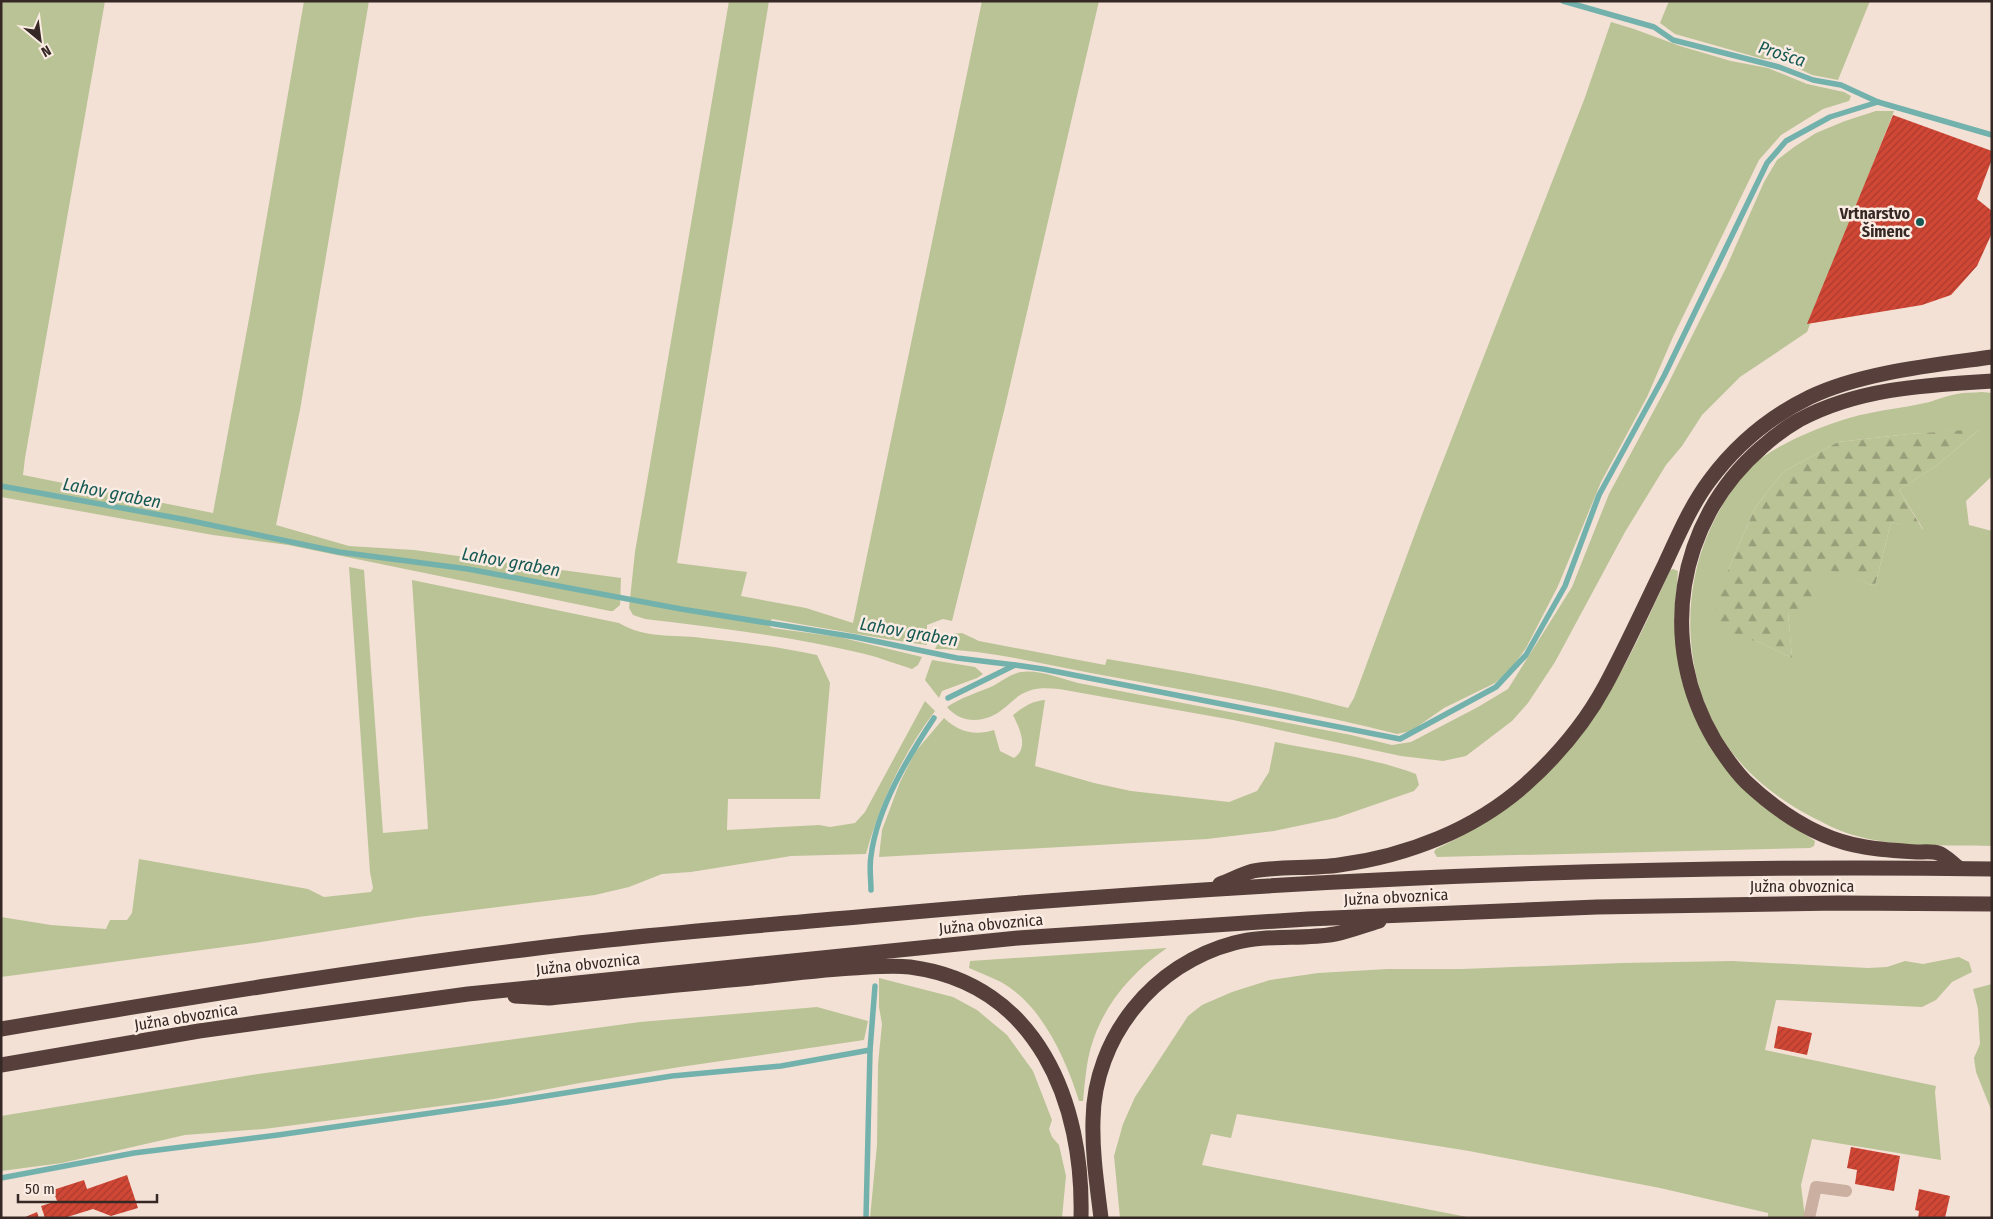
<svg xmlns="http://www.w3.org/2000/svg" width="1993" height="1219" viewBox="0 0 1993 1219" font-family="'Fira Sans Condensed',sans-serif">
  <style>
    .grass { fill: #bac395; fill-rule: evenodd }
    .forest { fill: url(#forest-firs) }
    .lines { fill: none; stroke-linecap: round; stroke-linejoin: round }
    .stream { stroke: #73b2ac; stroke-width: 5.5 }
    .building { fill: url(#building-hatch) }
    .minor { stroke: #cbafa1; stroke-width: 12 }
    .highway { stroke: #57403b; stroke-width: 15 }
    .poi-dot { fill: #175a55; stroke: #faece2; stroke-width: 2 }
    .labels { text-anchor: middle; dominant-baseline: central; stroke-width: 5; stroke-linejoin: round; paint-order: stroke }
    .poi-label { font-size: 16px; font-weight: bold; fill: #352825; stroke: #faece2; text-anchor: end }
    .street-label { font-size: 16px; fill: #352825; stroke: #faece2 }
    .water-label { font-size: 18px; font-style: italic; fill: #175a55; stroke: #faece2 }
  </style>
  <defs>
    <pattern id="forest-firs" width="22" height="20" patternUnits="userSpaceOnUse" patternTransform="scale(1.25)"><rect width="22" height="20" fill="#bac395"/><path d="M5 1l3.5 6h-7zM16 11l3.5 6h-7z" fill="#989e79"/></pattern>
    <pattern id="building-hatch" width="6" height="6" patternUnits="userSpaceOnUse" patternTransform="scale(1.25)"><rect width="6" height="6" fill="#d14736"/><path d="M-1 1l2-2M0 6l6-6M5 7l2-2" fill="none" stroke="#aa3b2d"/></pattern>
  </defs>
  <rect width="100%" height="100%" fill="#f3e1d6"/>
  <g class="grass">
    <polygon points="1,1 105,1 25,458 23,475 213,513 251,308 304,1 369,1 300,410 276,525 349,546 414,550 621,578 620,605 613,611 610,611 288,545 213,535 1,497"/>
    <path d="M 729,1 L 769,1 L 677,563 L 747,572 L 741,596 L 806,608 L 853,623 L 982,1 L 1099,1 L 1005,407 L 952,621 L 943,619 L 927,625 L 927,645 C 875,638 824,628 772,619 L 768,625 L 772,628 L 839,637 L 922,657 L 918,665 L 912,669 C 896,664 881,658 865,654 C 792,636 718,628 645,619 L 633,615 L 629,608 L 635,552 Z"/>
    <polygon points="1669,1 1870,1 1838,80 1812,75 1781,60 1763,59 1675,34 1660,23"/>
    <path d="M 1611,22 L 1634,29 L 1680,46 L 1731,61 L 1768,68 L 1807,84 L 1844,92 L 1851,96 L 1849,101 L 1823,109 L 1781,135 L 1759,160 L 1673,337 L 1647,397 L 1601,482 L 1558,586 L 1526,648 L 1511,669 L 1495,683 L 1444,708 L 1411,731 L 1397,734 C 1302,710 1204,694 1107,676 C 1050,666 993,650 935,649 L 942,635 L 962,633 L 979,641 L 1105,665 L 1107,659 C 1188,673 1270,686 1348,708 L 1354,698 L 1423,512 L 1584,100 Z"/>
    <path d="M 1876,111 L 1894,111 L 1807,332 L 1740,377 L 1702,415 L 1682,446 L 1666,465 L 1625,532 L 1555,662 L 1528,703 L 1512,721 L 1466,756 L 1443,761 L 1401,756 L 1233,720 L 1059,689 C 1046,688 1036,687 1024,693 C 1015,697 1011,703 1003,709 C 986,723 962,725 947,707 C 962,697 977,693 993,686 C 1002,681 1010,674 1021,672 C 1038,669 1060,678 1078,683 L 1351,735 L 1392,745 L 1411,742 L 1478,707 L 1508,689 L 1572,587 L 1609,494 L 1666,388 L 1726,268 L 1764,182 L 1777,160 L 1794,147 L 1816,133 L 1845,121 Z"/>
    <path d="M 1982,392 L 1992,393 L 1992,476 L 1966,501 L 1969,525 L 1992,531 L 1992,846 C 1946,845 1897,848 1853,835 C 1838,831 1824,823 1810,816 C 1784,802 1759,784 1740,762 C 1686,702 1677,606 1708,534 C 1718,510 1735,482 1754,464 C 1779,442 1837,419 1870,413 C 1887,409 1903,408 1920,404 C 1933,402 1944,396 1957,394 C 1965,392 1974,393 1982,392 ZM 1979,430 L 1936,466 L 1899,490 L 1923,529 L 1891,522 L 1875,586 L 1815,564 L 1788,612 L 1792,658 L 1757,641 L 1727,572 L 1755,508 L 1783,472 L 1838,442 L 1909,434 Z"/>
    <path d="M 349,567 L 364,570 L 383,833 L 428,829 L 412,580 L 619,623 C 646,639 671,634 702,638 C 740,642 779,647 817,655 L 830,683 L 820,799 L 728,799 L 727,830 L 819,825 L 830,827 L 855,823 L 865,812 L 925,701 L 935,711 C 903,753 880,803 866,854 L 791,856 L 691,872 L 662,874 L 629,887 L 595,895 L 418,917 L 261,942 L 1,977 L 1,917 L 51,925 L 106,929 L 110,920 L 127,920 L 132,913 L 139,859 L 308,889 L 324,897 L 371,892 L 373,888 L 370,872 Z"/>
    <path d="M 1673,569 L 1678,571 L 1674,622 L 1678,659 L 1690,707 L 1704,735 L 1714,752 L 1774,814 L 1815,841 L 1814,846 L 1810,848 L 1437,857 L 1434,852 L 1436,849 C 1570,785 1612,699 1670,570 Z"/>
    <polygon points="932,660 975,667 983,674 977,678 942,691 939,698 925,680"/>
    <path d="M 1045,700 L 1035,766 L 1094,783 L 1131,791 L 1229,802 L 1257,791 L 1269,772 L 1275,742 C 1323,752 1371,757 1416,774 L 1419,785 L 1414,791 L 1336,818 L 1274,831 L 1207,839 L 879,857 L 882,830 L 900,782 L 915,752 L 944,718 C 959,732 974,736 994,730 L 1000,751 L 1014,758 C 1029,748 1020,729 1013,715 C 1023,707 1032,701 1045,700 Z"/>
    <path d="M 1167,948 C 1132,972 1103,1005 1091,1047 C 1086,1064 1085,1083 1083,1101 L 1079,1101 C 1066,1059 1042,1005 1001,982 C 991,977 980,973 969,968 L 970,961 Z"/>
    <polygon points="1959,957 1969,962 1972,972 1952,982 1936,1000 1922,1007 1776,1000 1765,1050 1936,1086 1935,1092 1941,1160 1812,1139 1801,1185 1805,1218 1768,1218 1768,1213 1660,1188 1469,1151 1237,1114 1231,1138 1211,1134 1202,1165 1472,1218 1120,1218 1114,1156 1123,1124 1135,1097 1188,1016 1202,1005 1232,992 1270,980 1318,973 1388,969 1462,969 1622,963 1732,961 1868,968 1887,967 1905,961 1923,964"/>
    <polygon points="879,978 953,997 977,1010 1007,1035 1033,1071 1052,1120 1049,1129 1052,1137 1059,1145 1066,1176 1062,1218 870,1218 877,1145 878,1064 882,1024 879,1007"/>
    <polygon points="1992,984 1992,1112 1976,1072 1974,1058 1980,1044 1978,1009 1973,989"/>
    <polygon points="817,1007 868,1021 864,1040 680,1067 580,1083 494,1099 264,1129 185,1135 62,1163 1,1171 1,1116 258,1074 640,1022"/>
  </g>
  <polygon class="forest" points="1980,429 1936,466 1899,490 1923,530 1891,522 1875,586 1815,565 1818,607 1788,612 1792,658 1757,641 1725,637 1715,609 1727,572 1755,508 1783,472 1838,442 1909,434"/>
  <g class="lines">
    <g class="stream">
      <polyline points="1563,1 1654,27 1673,40 1779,67 1813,80 1841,85 1878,102 1992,135"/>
      <polyline points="1,486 182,519 339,552 468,569 681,609 855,637 957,658 1015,665"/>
      <polyline points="948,698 1015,665 1043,669 1400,739 1496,687 1526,655 1565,586 1599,495 1664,376 1767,163 1786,141 1830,117 1878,102"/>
      <path d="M 871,890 C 871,879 869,867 871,856 C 877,808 908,757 934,718"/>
      <polyline points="1,1178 134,1153 278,1135 508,1102 672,1076 781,1066 870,1050"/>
      <polyline points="866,1218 870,1050 875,986"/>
    </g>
  </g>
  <g class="building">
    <polygon points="1893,115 1992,151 1992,159 1977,199 1992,211 1992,233 1977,266 1951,295 1922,305 1807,324"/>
    <polygon points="1778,1026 1812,1033 1807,1055 1774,1048"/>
    <polygon points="1851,1147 1900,1156 1894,1191 1855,1184 1857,1170 1847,1168"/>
    <polygon points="127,1175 138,1208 111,1216 93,1209 64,1218 45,1218 41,1206 57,1201 53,1190 84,1180 87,1189"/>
    <polygon points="1919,1189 1950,1196 1945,1218 1918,1218 1919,1211 1915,1210"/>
    <polygon points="37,1212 39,1218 23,1218"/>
  </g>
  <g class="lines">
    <polyline class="minor" points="1809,1218 1816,1187 1846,1191"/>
    <g class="highway">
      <path d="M 1959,868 C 1953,864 1945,855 1938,853 C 1933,851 1923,852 1917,852 C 1900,851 1883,850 1865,847 C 1820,840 1779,813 1746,782 C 1734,770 1724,755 1715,741 C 1657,644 1676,522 1761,448 C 1773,437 1785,428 1799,420 C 1858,388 1926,385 1992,381"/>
      <path d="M 1220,884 C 1231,880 1242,874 1253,871 C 1279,866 1312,869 1339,865 C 1407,856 1474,830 1526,784 C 1557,756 1585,723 1605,686 C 1626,647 1645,605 1665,564 C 1678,536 1691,505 1710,480 C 1736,445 1771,416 1810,397 C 1862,372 1935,365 1992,357"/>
      <path d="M 515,996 L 549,998 C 617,991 684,984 752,978 C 786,974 819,970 853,968 C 872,967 891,965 910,967 C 1038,984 1084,1103 1081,1218"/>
      <path d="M 1,1029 C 180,999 358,970 538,948 C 647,934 758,926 868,916 C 1241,882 1617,863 1992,869"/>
      <polyline points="1,1065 199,1031 468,994 1018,938 1308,919 1597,907 1839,903 1992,904"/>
      <path d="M 1101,1218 C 1097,1185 1092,1153 1093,1120 C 1094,1037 1154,964 1234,943 C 1267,934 1302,940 1335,934 C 1350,931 1365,925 1379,921"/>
    </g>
  </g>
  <circle class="poi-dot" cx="1920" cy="222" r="5"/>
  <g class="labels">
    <g class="poi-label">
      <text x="1910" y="213">Vrtnarstvo<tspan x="1910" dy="18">Šimenc</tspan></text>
    </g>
    <g class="street-label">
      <text x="1802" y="886">Južna obvoznica</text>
      <text transform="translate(1396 897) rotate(-3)">Južna obvoznica</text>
      <text transform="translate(991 924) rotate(-5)">Južna obvoznica</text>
      <text transform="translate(588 964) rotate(-6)">Južna obvoznica</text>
      <text transform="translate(186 1017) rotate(-9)">Južna obvoznica</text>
    </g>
    <g class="water-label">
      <text transform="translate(1782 54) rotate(18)">Prošca</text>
      <text transform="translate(112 493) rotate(11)">Lahov graben</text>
      <text transform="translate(511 562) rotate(10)">Lahov graben</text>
      <text transform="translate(909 632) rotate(10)">Lahov graben</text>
    </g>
  </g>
  <rect width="1993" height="1219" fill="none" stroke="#352825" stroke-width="5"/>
  <g transform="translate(40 40) rotate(151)" stroke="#faece2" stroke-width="4" paint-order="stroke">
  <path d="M0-4L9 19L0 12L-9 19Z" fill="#352825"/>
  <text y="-8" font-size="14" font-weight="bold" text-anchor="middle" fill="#352825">N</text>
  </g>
  <path d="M18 1194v8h139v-8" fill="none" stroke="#352825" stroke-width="2.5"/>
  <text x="25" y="1194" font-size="15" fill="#352825" stroke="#faece2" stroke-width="4" paint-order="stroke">50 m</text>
</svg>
